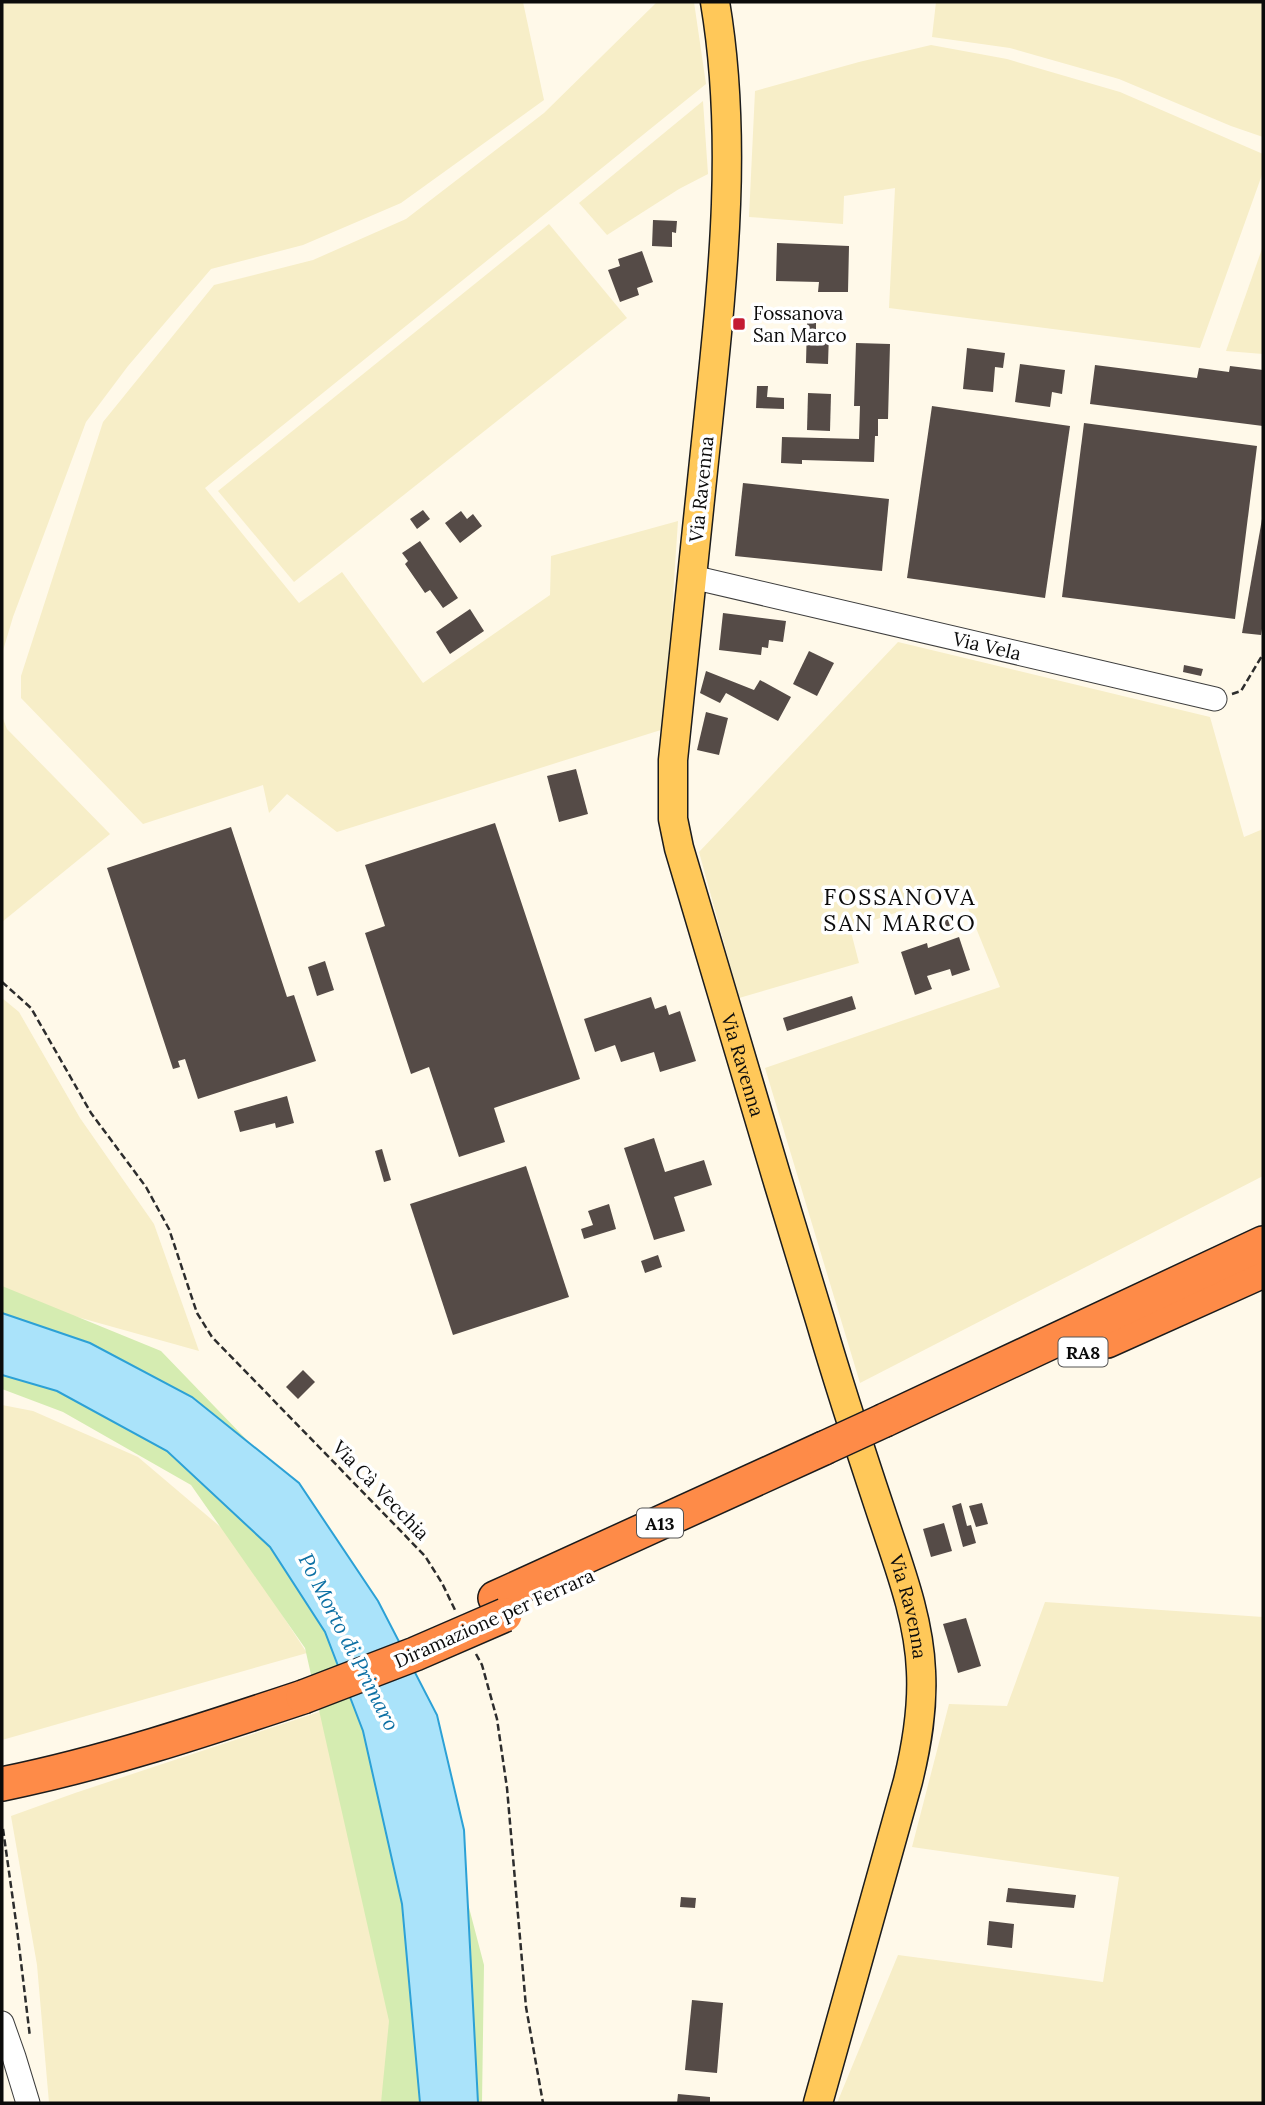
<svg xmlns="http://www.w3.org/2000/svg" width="1265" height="2105" viewBox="0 0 1265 2105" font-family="Lora,serif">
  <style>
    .farmland { fill: #f7eec8 }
    .green { fill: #d5ecb1 }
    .water { fill: #aae3fa; stroke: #2ca1d6; stroke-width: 2 }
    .building { fill: #554b47 }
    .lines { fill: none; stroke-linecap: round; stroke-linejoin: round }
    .minor-casing { stroke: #3e3e3e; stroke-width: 25 }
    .major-casing { stroke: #1c1c1c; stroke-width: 31 }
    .highway-casing { stroke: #1c1c1c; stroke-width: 36 }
    .path { stroke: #2d2d2d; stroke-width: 2.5; stroke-dasharray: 7 3.5; stroke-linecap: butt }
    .minor { stroke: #fff; stroke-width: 23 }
    .major { stroke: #ffc859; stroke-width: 28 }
    .highway { stroke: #fe8b48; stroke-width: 33 }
    .highway-bridge-casing { stroke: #1c1c1c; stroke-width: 36; stroke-linecap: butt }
    .highway-bridge { stroke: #fe8b48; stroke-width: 33 }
    .poi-dot { fill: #c41b32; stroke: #fff; stroke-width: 2.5 }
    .labels { text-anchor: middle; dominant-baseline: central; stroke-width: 7; stroke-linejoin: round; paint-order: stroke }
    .shield { fill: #fff; stroke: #545454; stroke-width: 2 }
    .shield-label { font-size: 18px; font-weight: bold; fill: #0b0b0b }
    .poi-label { font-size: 19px; fill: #0b0b0b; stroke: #fff; text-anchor: start }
    .street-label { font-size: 19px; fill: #0b0b0b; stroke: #fff }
    .water-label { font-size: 21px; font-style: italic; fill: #0d70a4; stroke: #fff }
    .quarter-label { font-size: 23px; letter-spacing: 2px; fill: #0b0b0b; stroke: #fff }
  </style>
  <rect width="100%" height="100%" fill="#fff9e9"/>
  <g class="farmland">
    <polygon points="2,2 523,2 544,100 401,203 303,245 211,269 128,366 86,422 13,617 2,654"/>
    <polygon points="657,2 694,2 706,84 205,488 299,603 342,572 423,683 550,595 551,556 678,521 664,729 337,832 287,794 269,813 263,785 143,824 21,698 21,676 103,422 214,285 313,260 406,219 544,113"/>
    <polygon points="936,2 1263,2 1263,137 1231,126 1119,79 1010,48 932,37"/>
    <polygon points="931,45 1007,59 1120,92 1263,154 1263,172 1200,348 889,308 895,188 844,196 843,224 749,217 755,91 859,62"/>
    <polygon points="703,101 708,174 679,189 607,235 579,203"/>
    <polygon points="549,224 627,318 294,582 218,491"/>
    <polygon points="1263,246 1263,354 1226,351"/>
    <polygon points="898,642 1210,717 1244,837 1263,829 1263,1176 860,1383 765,1068 1000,987 961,891 850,928 859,963 739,998 699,852"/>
    <polygon points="2,716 7,729 110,834 2,922"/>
    <polygon points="2,998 19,1012 80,1118 154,1224 199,1351 2,1296"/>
    <polygon points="2,1405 33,1411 138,1457 230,1535 307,1653 2,1740"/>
    <polygon points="1045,1602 1263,1617 1263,2103 837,2103 898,1955 1103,1982 1119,1877 912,1847 949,1704 1007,1706"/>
    <polygon points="346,1703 409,2103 49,2103 37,1965 11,1816 75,1793"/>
  </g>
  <polygon class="green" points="2,1286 161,1351 325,1521 407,1670 484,1965 482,2103 381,2103 389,2021 305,1648 191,1485 63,1412 2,1389"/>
  <polygon class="water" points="2,1313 90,1343 192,1397 299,1483 378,1601 437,1715 464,1830 478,2103 420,2103 402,1904 363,1731 325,1632 270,1547 167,1451 57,1391 2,1375"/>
  <g class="building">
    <polygon points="653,220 677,221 676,233 672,232 672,247 652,246"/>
    <polygon points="777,243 849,246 848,292 818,292 819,282 776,281"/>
    <polygon points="642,251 653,282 637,288 639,295 620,302 608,270 620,266 618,259"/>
    <polygon points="807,323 816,323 816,333 829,333 828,364 806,363"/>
    <polygon points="856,343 890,344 888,419 878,419 878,436 875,436 874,462 802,460 802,464 781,463 782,437 859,439 860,406 854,406"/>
    <polygon points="967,348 1005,353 1003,368 995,367 993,392 963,389"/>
    <polygon points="1020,364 1065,370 1062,394 1052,392 1050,407 1015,402"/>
    <polygon points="1095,365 1197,378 1199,368 1229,372 1230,366 1263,370 1263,426 1090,404"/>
    <polygon points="757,386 768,386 767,397 784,398 784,409 756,408"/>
    <polygon points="808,393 831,394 830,431 807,430"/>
    <polygon points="932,406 1070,426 1045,598 907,578"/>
    <polygon points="1084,423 1257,446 1235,619 1062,597"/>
    <polygon points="743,483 889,499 882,571 735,556"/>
    <polygon points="423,510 430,519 417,529 410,519"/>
    <polygon points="461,511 467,519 473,514 482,526 460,543 445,523"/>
    <polygon points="1262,519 1263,623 1261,635 1242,633"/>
    <polygon points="420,541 458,598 443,608 430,590 425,593 405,564 408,561 402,553"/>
    <polygon points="470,609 484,631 450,654 436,632"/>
    <polygon points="723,613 786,621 783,642 769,640 768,648 762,647 761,655 719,650"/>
    <polygon points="809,651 834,663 817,696 793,684"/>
    <polygon points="1184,665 1203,669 1201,676 1183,672"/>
    <polygon points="706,671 754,690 760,680 791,697 778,721 726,693 720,703 700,693"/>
    <polygon points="706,712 728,718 719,755 697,750"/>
    <polygon points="576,769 588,814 559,822 547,776"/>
    <polygon points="495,823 580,1079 494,1108 505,1142 459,1157 429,1067 411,1074 365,933 385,926 365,865"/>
    <polygon points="231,827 287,997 294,995 316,1061 198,1099 185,1059 178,1061 180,1067 173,1069 107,868"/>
    <polygon points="946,914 950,926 927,934 923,922"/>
    <polygon points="959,937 970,970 952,976 950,969 927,976 932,989 915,995 901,952 927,943 928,948"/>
    <polygon points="325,961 334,990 317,996 308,967"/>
    <polygon points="852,996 856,1009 787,1031 783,1018"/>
    <polygon points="651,997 655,1009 666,1005 669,1015 680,1011 696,1061 660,1072 654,1052 621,1062 615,1045 595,1052 584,1019"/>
    <polygon points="287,1096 294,1123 276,1128 275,1123 240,1132 234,1111"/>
    <polygon points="654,1138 665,1172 704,1160 712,1185 674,1197 685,1231 654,1240 624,1148"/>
    <polygon points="382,1149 391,1180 384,1182 375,1151"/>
    <polygon points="526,1166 569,1297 453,1335 410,1204"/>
    <polygon points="609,1204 616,1229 584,1239 581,1229 593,1225 588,1211"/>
    <polygon points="658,1255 662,1267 645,1273 641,1261"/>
    <polygon points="303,1370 315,1382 298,1399 286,1387"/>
    <polygon points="961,1503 967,1526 971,1525 976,1543 963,1547 952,1506"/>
    <polygon points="982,1503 988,1524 976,1527 969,1506"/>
    <polygon points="944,1523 952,1551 931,1557 923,1529"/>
    <polygon points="966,1618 981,1666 958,1673 943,1624"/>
    <polygon points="1008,1888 1076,1895 1074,1908 1006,1902"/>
    <polygon points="681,1897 696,1898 695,1908 680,1907"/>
    <polygon points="989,1921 1014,1924 1012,1948 987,1945"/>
    <polygon points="692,2000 723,2003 717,2073 685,2070"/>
    <polygon points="678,2094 710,2097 710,2103 677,2103"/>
  </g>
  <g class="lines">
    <defs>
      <g id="minor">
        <path id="s1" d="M 692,577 L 1215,699"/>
        <polyline points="2,2023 14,2057 28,2103"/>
      </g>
      <g id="major">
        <path id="s2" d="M 715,2 C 738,138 723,277 709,413 C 697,529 685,645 673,760 L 673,819 L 679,848 C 725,1006 772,1163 820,1320 C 839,1385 860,1449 881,1512 C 898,1564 919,1617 921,1671 C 923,1709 917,1744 908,1781 L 818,2103"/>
      </g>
      <g id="highway">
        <polyline points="1107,1341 1263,1271"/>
        <polyline points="885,1420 1263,1243"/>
        <polyline points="495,1598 824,1448"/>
        <path d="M 2,1784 C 105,1763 204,1730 303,1697"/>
      </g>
    </defs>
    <use href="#minor" class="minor-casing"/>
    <use href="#major" class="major-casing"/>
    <use href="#highway" class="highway-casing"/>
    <g class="path">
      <polyline points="1232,694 1241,691 1263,654"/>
      <polyline points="2,982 31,1008 91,1113 146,1187 169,1229 197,1313 212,1337 425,1556 442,1583 455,1610"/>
      <polyline points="476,1654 482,1665 497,1719 507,1788 526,2007 543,2103"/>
      <polyline points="3,1829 17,1929 30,2037"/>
    </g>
    <use href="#minor" class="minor"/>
    <use href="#major" class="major"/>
    <use href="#highway" class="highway"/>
    <defs>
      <g id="highway-bridge">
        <polyline points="824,1448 885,1420"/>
        <polyline points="303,1697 415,1654 505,1615"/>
      </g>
    </defs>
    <use href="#highway-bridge" class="highway-bridge-casing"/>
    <use href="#highway-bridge" class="highway-bridge"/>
  </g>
  <rect class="poi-dot" x="732" y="317" width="14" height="14" rx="3.5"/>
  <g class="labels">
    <g class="shield">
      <rect x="1058.5" y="1337.5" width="49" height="29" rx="5"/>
      <rect x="637" y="1508.5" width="46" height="29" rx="5"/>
    </g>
    <g class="shield-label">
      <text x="1083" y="1352">RA8</text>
      <text x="660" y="1523">A13</text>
    </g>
    <g class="poi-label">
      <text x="753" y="313">Fossanova<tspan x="753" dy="22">San Marco</tspan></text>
    </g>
    <g class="street-label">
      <text transform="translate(701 489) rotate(-84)">Via Ravenna</text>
      <text stroke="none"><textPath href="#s1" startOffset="303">Via Vela</textPath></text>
      <text stroke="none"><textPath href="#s2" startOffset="1076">Via Ravenna</textPath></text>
      <text transform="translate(381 1490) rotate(46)">Via Cà Vecchia</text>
      <text stroke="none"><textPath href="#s2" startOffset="1643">Via Ravenna</textPath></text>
      <text transform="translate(494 1618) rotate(-24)">Diramazione per Ferrara</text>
    </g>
    <g class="water-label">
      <text transform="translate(349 1642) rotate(63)">Po Morto di Primaro</text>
    </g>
    <g class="quarter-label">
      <text x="900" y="896">FOSSANOVA<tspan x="900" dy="26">SAN MARCO</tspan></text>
    </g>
  </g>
  <rect width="1265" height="2105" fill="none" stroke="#0b0b0b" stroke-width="7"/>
</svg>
